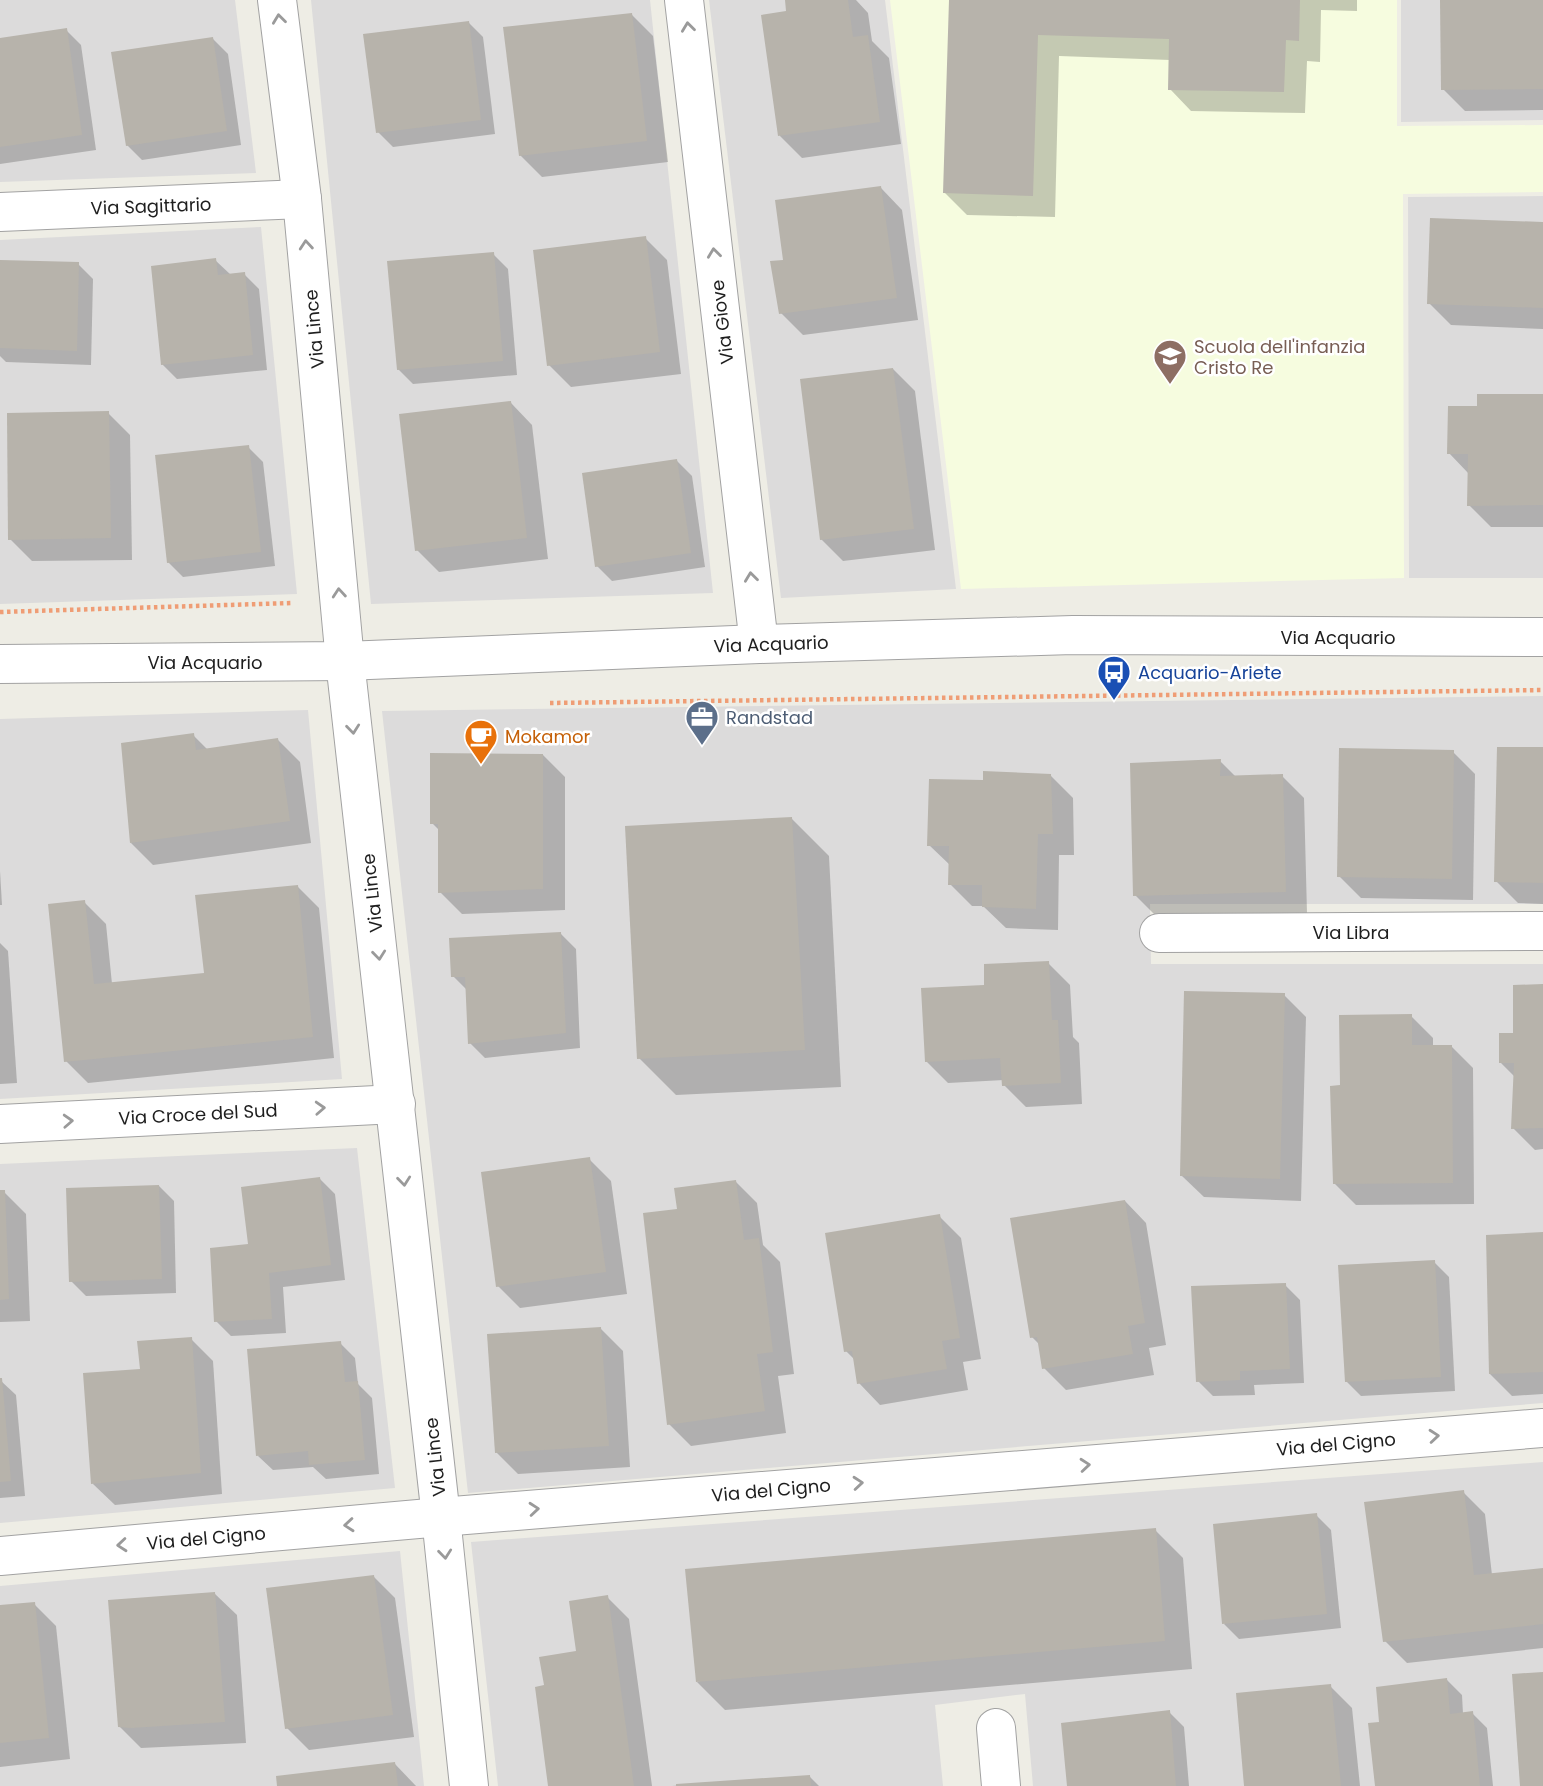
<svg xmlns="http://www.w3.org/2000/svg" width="1543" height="1786" viewBox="0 0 1543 1786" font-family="Poppins,sans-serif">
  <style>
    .residential { fill: #dcdbdb }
    .education { fill: #f6fcdf }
    .shadow { fill: #0003 }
    .building { fill: #b7b3ab }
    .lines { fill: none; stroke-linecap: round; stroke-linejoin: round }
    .minor-casing { stroke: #a2a2a2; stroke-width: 40 }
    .path { stroke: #ef9d75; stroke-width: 4.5; stroke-dasharray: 3.5 3.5; stroke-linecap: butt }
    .minor { stroke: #fff; stroke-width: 38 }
    .oneway { stroke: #9a9a9a }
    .labels { text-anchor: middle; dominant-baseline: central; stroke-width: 5; stroke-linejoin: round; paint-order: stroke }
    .street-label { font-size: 18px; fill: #1e1e1e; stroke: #fff }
    .education-label { font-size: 18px; fill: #785e54; stroke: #fff; text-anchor: start }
    .transit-label { font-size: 18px; fill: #164399; stroke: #fff; text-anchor: start }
    .service-label { font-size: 18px; fill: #4e5e75; stroke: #fff; text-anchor: start }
    .food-label { font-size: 18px; fill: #c56008; stroke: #fff; text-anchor: start }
  </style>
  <rect width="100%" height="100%" fill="#eeede5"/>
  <g class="residential">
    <polygon points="0,0 235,0 256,173 0,182"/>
    <polygon points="311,0 650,0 713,593 371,604"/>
    <polygon points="709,0 885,0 956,589 781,598"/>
    <polygon points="1401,0 1543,0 1543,120 1401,122"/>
    <polygon points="1543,196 1543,578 1409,578 1408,197"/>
    <polygon points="261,227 297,594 0,604 0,240"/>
    <polygon points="1543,696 1543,904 1150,904 1151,964 1543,964 1543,1403 468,1493 382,711"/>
    <polygon points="308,710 342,1079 0,1099 0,719"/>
    <polygon points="357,1148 395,1488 0,1523 0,1164"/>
    <polygon points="1543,1462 1543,1786 1033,1786 1025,1694 935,1705 943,1786 498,1786 471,1542"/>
    <polygon points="400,1551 424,1786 0,1786 0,1586"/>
  </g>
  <polygon class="education" points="890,0 1397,0 1397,126 1543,125 1543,192 1403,194 1404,578 961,589"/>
  <g class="shadow">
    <polygon points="787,0 856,0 868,13 872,41 889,58 901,144 802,158 780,136 788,12"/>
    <polygon points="951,0 1357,0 1357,11 1321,10 1320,62 1307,61 1305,113 1191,111 1170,89 1170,60 1059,56 1055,217 967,215 945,193"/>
    <polygon points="1442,0 1543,0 1543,110 1465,111 1443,89"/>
    <polygon points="631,14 653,36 668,162 542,177 520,155"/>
    <polygon points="468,22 483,37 495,134 393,147 378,132"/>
    <polygon points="66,30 81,45 96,150 0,164 0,40"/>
    <polygon points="213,39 228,54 241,145 142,160 127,145"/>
    <polygon points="881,188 902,210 918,320 803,335 781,313 785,261"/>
    <polygon points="1543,224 1543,329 1451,325 1429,303"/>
    <polygon points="645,238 667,260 681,374 571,387 549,365"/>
    <polygon points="493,254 508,269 517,375 413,384 398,369"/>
    <polygon points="215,260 231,275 244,274 259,289 267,370 177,379 162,364"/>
    <polygon points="0,262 78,264 93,279 91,365 6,362 0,356"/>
    <polygon points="893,369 915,391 935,550 843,561 821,539"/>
    <polygon points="1543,396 1543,527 1491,527 1469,505 1469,474 1449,453 1479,408"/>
    <polygon points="511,403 532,425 548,559 439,572 417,550"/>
    <polygon points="108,413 130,435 132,560 32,561 10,539"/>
    <polygon points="248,447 263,462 275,566 183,577 168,562"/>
    <polygon points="677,461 692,476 705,567 612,581 597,566"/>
    <polygon points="193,735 208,750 278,740 300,762 311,843 153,865 131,843"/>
    <polygon points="1543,749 1543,904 1518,903 1496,881"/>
    <polygon points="1453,752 1475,774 1473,900 1361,898 1339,876"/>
    <polygon points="543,755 565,777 565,910 462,914 440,892 440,831 432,823"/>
    <polygon points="1220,761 1237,778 1282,776 1304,798 1307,913 1157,917 1135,895"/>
    <polygon points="1051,776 1073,798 1074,855 1059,855 1058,930 1006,928 983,906 972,906 950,884 951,866 929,845 984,782"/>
    <polygon points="792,819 829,856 841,1087 676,1095 639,1058"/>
    <polygon points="0,871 2,905 0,905"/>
    <polygon points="297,886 319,908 334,1058 88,1083 66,1061 84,902 106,924 112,984 206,974"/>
    <polygon points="561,934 576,949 580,1048 485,1058 470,1043 468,991 453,976"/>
    <polygon points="0,943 8,951 17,1083 0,1084"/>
    <polygon points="1048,963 1070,985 1073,1037 1079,1043 1082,1104 1026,1107 1004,1085 1004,1080 948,1083 926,1061 986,987"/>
    <polygon points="1543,986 1543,1149 1535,1150 1513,1128 1515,1077 1501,1063"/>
    <polygon points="1284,995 1306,1017 1301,1201 1204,1197 1182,1176"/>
    <polygon points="1411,1016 1433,1038 1433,1047 1451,1046 1473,1068 1474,1204 1356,1205 1334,1183 1341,1086"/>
    <polygon points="589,1159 611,1181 627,1294 520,1308 498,1286"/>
    <polygon points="320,1179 335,1194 345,1280 283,1287 286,1333 231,1336 216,1321 250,1245"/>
    <polygon points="735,1181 757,1203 763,1245 780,1262 794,1374 778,1376 786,1433 691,1446 669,1424 679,1210"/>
    <polygon points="159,1186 174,1201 176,1293 86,1296 71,1281"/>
    <polygon points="0,1192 4,1192 26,1214 30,1321 0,1322"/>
    <polygon points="1125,1201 1146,1223 1166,1345 1149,1348 1154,1375 1066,1390 1044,1368 1041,1346 1032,1337"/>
    <polygon points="939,1216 961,1238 981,1359 963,1362 968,1390 880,1405 859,1383 855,1360 846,1351"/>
    <polygon points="1543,1234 1543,1394 1512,1396 1490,1374"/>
    <polygon points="1434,1262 1449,1277 1455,1391 1361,1396 1346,1381"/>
    <polygon points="1285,1285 1300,1300 1304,1383 1254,1385 1255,1395 1213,1396 1198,1381"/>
    <polygon points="601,1329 623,1351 630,1467 518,1474 496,1452"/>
    <polygon points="191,1339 213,1361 222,1494 115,1505 93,1484 141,1371"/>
    <polygon points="340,1343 355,1358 358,1384 372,1398 379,1474 326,1479 313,1467 273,1470 258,1456"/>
    <polygon points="0,1380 16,1395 25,1496 0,1498"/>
    <polygon points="1463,1492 1485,1514 1492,1575 1543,1569 1543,1648 1407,1663 1385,1641"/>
    <polygon points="1316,1515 1331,1530 1341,1628 1239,1639 1224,1624"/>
    <polygon points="1155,1530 1183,1558 1192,1669 725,1710 697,1682"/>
    <polygon points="373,1576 395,1598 414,1737 309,1750 287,1728"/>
    <polygon points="215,1594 237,1615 246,1743 141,1748 119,1726"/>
    <polygon points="607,1597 629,1619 652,1786 550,1786 546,1687 578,1653"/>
    <polygon points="34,1604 56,1626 70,1759 0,1767 0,1607"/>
    <polygon points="1447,1680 1462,1695 1463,1714 1472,1713 1487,1728 1493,1786 1377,1786 1381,1723"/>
    <polygon points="1330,1686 1352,1708 1360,1786 1246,1786"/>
    <polygon points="1169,1712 1184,1727 1189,1786 1069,1786"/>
    <polygon points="394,1763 416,1786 279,1786"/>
    <polygon points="810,1777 819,1786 672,1786"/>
  </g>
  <g class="building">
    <polygon points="785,0 848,0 853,37 868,35 880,122 778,136 761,15 786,11"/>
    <polygon points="949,0 1300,0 1299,41 1286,40 1284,92 1168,90 1169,39 1038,35 1033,196 943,193"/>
    <polygon points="1440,0 1543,0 1543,89 1441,90"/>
    <polygon points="632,13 647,141 519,156 503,27"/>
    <polygon points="469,21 481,120 376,133 363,34"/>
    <polygon points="67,28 82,135 0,147 0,38"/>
    <polygon points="213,37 227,131 126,146 111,52"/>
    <polygon points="881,186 897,298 779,314 770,261 783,260 775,200"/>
    <polygon points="1430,218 1543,222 1543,308 1427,304"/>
    <polygon points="646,236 660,352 547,366 533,250"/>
    <polygon points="494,252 503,361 397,370 387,261"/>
    <polygon points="216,258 218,275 245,272 253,355 161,365 151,266"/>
    <polygon points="0,260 79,262 77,351 0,348"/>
    <polygon points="893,368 914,529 820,540 800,379"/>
    <polygon points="1477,394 1543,394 1543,505 1467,506 1468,454 1447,454 1448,406 1477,406"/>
    <polygon points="511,401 527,538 415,551 399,414"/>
    <polygon points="109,411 111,538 8,540 7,413"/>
    <polygon points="249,445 261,552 167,563 155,455"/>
    <polygon points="677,459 691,553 595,567 582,473"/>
    <polygon points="194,733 196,750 278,738 290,821 130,843 121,743"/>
    <polygon points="1497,747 1543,747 1543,883 1494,882"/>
    <polygon points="1339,748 1454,750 1452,879 1337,877"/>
    <polygon points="430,753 543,754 543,889 438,893 438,824 430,824"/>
    <polygon points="1221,759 1220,776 1283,774 1286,892 1133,896 1130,763"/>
    <polygon points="983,771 1051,774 1053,834 1038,834 1036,909 982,907 982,885 948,885 949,846 927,846 929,779 983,780"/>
    <polygon points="792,817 805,1050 637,1059 625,826"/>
    <polygon points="298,885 313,1037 64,1062 48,904 85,900 94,984 204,973 195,895"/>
    <polygon points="561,932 566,1033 468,1044 465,977 451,977 449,938"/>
    <polygon points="1049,961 1052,1020 1058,1020 1061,1083 1002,1086 1000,1058 925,1062 921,988 984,985 984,964"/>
    <polygon points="1543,984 1543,1128 1511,1129 1514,1063 1499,1063 1499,1033 1513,1033 1513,985"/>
    <polygon points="1184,991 1285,993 1280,1179 1180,1176"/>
    <polygon points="1412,1014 1412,1045 1452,1045 1453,1183 1333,1184 1330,1086 1340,1085 1339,1015"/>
    <polygon points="590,1157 606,1272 496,1287 481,1172"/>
    <polygon points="320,1177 331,1265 269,1273 272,1319 214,1322 210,1248 248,1244 241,1187"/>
    <polygon points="736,1180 744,1240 759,1238 773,1352 757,1354 765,1411 667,1425 643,1213 677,1209 674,1188"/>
    <polygon points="159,1185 162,1279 69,1282 66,1188"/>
    <polygon points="0,1190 5,1190 9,1299 0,1300"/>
    <polygon points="1125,1200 1145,1323 1128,1326 1133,1354 1042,1369 1037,1337 1030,1338 1010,1218"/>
    <polygon points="940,1214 960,1338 942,1341 947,1369 857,1384 852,1351 844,1352 825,1233"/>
    <polygon points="1543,1232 1543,1372 1489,1374 1486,1235"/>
    <polygon points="1435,1260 1441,1377 1345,1382 1338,1265"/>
    <polygon points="1286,1283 1290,1369 1240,1371 1240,1380 1196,1382 1191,1286"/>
    <polygon points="601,1327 609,1446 495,1453 487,1334"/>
    <polygon points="192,1337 201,1473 91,1484 83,1373 140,1369 137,1341"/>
    <polygon points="341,1341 345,1382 358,1381 365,1460 309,1465 308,1451 256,1456 247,1349"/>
    <polygon points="0,1378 2,1378 11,1481 0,1482"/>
    <polygon points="1464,1490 1474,1575 1543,1568 1543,1624 1383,1642 1364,1502"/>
    <polygon points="1317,1513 1327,1614 1222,1624 1213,1524"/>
    <polygon points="1156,1528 1165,1641 696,1682 685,1569"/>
    <polygon points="374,1575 393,1715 285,1729 266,1588"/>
    <polygon points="215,1592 225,1722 131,1728 118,1727 108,1600"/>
    <polygon points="608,1595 634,1786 548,1786 535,1687 544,1685 539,1657 576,1651 569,1601"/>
    <polygon points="35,1602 49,1738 0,1743 0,1605"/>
    <polygon points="1543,1672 1543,1786 1520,1786 1512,1674"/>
    <polygon points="1447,1678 1450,1714 1473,1711 1480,1786 1375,1786 1368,1723 1379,1722 1376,1687"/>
    <polygon points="1331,1684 1341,1786 1244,1786 1236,1693"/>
    <polygon points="1170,1710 1176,1786 1067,1786 1061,1723"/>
    <polygon points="395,1762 398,1786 277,1786 276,1776"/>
    <polygon points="810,1775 811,1786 676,1786 676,1784"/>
  </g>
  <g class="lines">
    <defs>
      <g id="minor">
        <polyline points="277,0 302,199 345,661 441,1517 469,1786"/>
        <polyline points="684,0 759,644"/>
        <polyline points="0,212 302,199"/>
        <polyline points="0,664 345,661 759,644 1073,635 1543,637"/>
        <polyline points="1159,933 1543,931"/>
        <polyline points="0,1124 396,1104"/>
        <polyline points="0,1556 441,1517 1543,1428"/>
        <polyline points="996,1728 1001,1786"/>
      </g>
    </defs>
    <use href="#minor" class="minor-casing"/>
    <g class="path">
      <polyline points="0,612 292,603"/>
      <polyline points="550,703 1543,690"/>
    </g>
    <use href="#minor" class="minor"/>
  </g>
  <defs><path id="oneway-chevron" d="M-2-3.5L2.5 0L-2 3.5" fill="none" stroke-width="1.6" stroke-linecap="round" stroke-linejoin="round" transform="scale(1.75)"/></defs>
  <g class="oneway">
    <use href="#oneway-chevron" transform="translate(279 19) rotate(-97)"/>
    <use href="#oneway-chevron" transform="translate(688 27) rotate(-97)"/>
    <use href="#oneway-chevron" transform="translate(306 245) rotate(-95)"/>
    <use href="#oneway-chevron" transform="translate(714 253) rotate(-97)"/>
    <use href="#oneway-chevron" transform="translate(751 577) rotate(-97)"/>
    <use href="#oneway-chevron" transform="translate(339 593) rotate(-95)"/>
    <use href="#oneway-chevron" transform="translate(353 729) rotate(84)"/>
    <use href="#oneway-chevron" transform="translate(379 955) rotate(84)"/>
    <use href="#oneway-chevron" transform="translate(320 1108) rotate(-3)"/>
    <use href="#oneway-chevron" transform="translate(68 1121) rotate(-3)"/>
    <use href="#oneway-chevron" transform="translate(404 1181) rotate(84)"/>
    <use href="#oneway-chevron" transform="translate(1434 1436) rotate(-5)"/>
    <use href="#oneway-chevron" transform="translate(1085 1465) rotate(-5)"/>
    <use href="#oneway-chevron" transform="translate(858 1483) rotate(-5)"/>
    <use href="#oneway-chevron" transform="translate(534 1509) rotate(-5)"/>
    <use href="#oneway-chevron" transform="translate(349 1525) rotate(175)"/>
    <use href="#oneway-chevron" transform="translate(122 1545) rotate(175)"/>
    <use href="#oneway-chevron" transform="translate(445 1554) rotate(84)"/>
  </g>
  <defs>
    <symbol id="school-pin" viewBox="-11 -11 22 30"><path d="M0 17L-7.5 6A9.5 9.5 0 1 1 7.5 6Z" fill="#8d6e63" stroke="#fff"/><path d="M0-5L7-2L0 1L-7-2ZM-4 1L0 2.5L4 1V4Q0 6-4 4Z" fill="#fff"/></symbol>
    <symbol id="bus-pin" viewBox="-11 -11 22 30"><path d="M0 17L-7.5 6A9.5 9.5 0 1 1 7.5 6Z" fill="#1a4fb4" stroke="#fff"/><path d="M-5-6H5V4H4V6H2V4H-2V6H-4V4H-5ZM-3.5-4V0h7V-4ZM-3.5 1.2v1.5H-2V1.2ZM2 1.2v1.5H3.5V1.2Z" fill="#fff"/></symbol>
    <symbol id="office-pin" viewBox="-11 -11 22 30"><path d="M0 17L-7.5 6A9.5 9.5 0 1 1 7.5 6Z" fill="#5c6f8a" stroke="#fff"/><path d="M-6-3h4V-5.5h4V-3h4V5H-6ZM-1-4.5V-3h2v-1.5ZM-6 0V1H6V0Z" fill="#fff"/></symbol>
    <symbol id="cafe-pin" viewBox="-11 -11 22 30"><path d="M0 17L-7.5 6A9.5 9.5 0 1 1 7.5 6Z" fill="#e8710a" stroke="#fff"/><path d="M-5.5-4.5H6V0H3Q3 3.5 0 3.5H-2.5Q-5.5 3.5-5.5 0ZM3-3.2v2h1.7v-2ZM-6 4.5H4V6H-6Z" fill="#fff"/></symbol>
  </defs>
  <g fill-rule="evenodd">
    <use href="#school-pin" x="1151" y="337" width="38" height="52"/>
    <use href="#bus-pin" x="1095" y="653" width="38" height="52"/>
    <use href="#office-pin" x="683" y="698" width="38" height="52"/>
    <use href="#cafe-pin" x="462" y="717" width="38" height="52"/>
  </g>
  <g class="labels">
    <g class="street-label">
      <text transform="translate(151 206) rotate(-2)">Via Sagittario</text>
      <text transform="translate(722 322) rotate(-97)">Via Giove</text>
      <text transform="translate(314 329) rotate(-95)">Via Lince</text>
      <text x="1338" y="637">Via Acquario</text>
      <text transform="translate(771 644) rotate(-2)">Via Acquario</text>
      <text x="205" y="662">Via Acquario</text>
      <text transform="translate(372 893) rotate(-96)">Via Lince</text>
      <text x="1351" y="932">Via Libra</text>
      <text transform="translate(198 1114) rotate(-3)">Via Croce del Sud</text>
      <text transform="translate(1336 1444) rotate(-5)">Via del Cigno</text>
      <text transform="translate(435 1457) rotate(-96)">Via Lince</text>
      <text transform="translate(771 1490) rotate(-5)">Via del Cigno</text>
      <text transform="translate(206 1538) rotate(-5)">Via del Cigno</text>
    </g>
    <g class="education-label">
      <text x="1194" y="346">Scuola dell'infanzia<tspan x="1194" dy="21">Cristo Re</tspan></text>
    </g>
    <g class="transit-label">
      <text x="1138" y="672">Acquario-Ariete</text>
    </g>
    <g class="service-label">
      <text x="726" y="717">Randstad</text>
    </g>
    <g class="food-label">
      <text x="505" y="736">Mokamor</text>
    </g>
  </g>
</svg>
